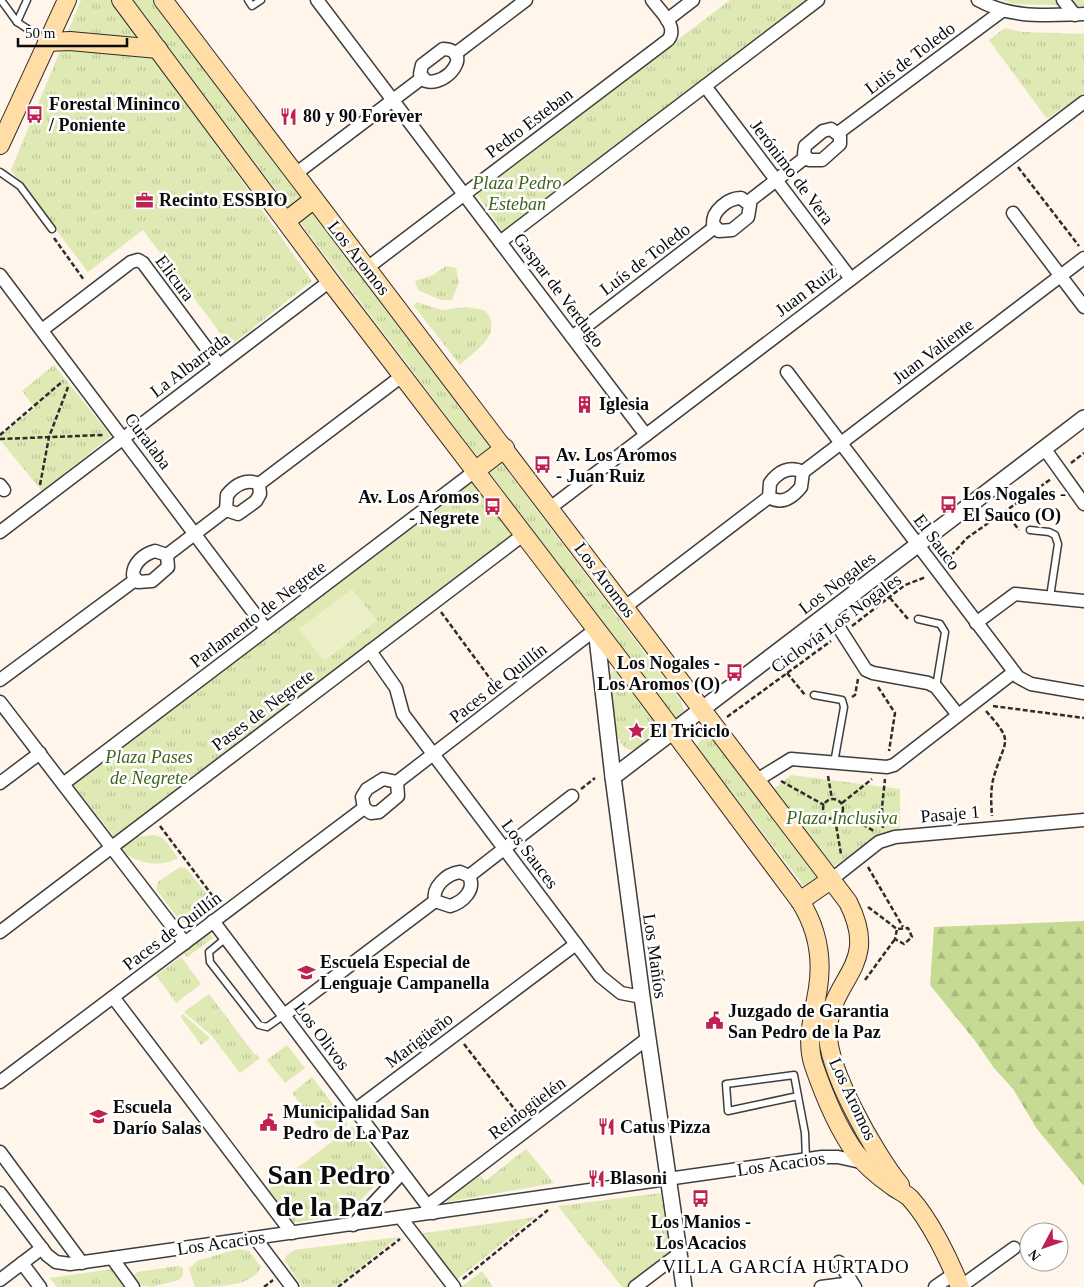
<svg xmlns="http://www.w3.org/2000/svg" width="1084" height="1287" viewBox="0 0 1084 1287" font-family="'Times New Roman',serif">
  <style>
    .grass { fill: url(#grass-tufts) }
    .forest { fill: url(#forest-firs) }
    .pitch { fill: #edf0c6 }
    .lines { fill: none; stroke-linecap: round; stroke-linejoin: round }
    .service-casing { stroke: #3e3e3e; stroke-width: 9 }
    .minor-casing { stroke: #3e3e3e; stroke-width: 15 }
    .tertiary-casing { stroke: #3e3e3e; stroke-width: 18 }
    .secondary-casing { stroke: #2d2d2d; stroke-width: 20 }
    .path { stroke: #2d2d2d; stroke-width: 2.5; stroke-dasharray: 5 2.5; stroke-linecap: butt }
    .service { stroke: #fff; stroke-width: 6 }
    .minor { stroke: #fff; stroke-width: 12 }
    .tertiary { stroke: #fff; stroke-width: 15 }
    .secondary { stroke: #ffdda5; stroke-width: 18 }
    .labels { text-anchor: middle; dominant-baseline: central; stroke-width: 5; stroke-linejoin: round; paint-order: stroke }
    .street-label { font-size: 18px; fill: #0b0b0b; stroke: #fff }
    .poi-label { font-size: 18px; font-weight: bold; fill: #0b0b0b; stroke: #fff; text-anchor: start }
    .park-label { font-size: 18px; font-style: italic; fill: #3d641b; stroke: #fff }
    .neighbourhood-label { font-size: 19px; letter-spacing: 1px; fill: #0b0b0b; stroke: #fff }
    .town-label { font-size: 28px; font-weight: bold; fill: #0b0b0b; stroke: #fff }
  </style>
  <defs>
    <pattern id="grass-tufts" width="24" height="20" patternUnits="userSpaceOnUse" patternTransform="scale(1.25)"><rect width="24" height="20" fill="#dee9b4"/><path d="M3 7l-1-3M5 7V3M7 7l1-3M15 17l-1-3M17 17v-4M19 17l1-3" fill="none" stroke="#bdc699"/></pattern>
    <pattern id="forest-firs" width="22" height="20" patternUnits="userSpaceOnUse" patternTransform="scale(1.25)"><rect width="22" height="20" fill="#c6da93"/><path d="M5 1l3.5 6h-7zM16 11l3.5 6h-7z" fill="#a9ba7d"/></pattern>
  </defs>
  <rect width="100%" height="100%" fill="#fff5ea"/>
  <g class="grass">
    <polygon points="81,0 114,0 312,281 230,346 143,230 88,272 11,170"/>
    <polygon points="132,0 152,0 681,701 684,711 675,718"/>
    <polygon points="730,0 809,0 505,235 476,193"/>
    <polygon points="1002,0 1084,0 1084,6 1014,4"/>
    <polygon points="1005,28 1023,32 1084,34 1084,93 1047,119 989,40"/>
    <polygon points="446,266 456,268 459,282 452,300 441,300 418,290 415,281 433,275"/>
    <path d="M 416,302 L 442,310 L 466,307 L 484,310 C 506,332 475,351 460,365 L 414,306 Z"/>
    <polygon points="54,365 111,436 42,491 0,440 0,436 35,408 22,391"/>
    <polygon points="475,478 515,532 115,838 72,783"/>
    <path d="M 615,670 L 656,722 C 660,736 644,746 632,750 C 611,749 611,694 609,678 L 611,673 Z"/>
    <polygon points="711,727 818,877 804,886 696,746"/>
    <polygon points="791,775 900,789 900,829 880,836 834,866 773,790"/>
    <path d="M 154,835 L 163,838 L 178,858 C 161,868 137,864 123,851 L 122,846 L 135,837 Z"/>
    <polygon points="180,867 186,868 210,898 210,905 188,922 181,922 156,889 158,882"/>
    <polygon points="209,933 213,938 187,957 183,952"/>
    <polygon points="181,957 201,984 176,1003 156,975"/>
    <polygon points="209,994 255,1055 256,1054 260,1058 240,1073 212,1036 184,1012"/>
    <polygon points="183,1014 210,1038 201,1045 180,1016"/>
    <polygon points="287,1045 305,1068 285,1083 267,1060"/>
    <polygon points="312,1077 348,1124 328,1140 292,1093"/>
    <polygon points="354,1125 389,1171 347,1214 293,1223 268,1190"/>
    <polygon points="526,1149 554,1183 436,1204 477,1172 485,1181"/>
    <polygon points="661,1193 670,1254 628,1287 622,1287 558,1206"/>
    <polygon points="535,1217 455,1281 418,1234"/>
    <polygon points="399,1237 335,1287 302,1287 285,1261 286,1256 294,1250"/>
    <path d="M 238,1249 L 249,1251 L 261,1267 C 252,1287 217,1287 195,1287 L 189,1269 L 197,1261 Z"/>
    <polygon points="178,1266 183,1268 183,1275 179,1280 152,1287 143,1286 134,1276 137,1272"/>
    <polygon points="112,1269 126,1287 57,1287 50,1278"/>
    <polygon points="482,1271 493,1287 461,1287"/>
  </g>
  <polygon class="forest" points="1084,921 1084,1186 1037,1129 1013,1089 994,1068 976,1042 930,985 934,927"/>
  <polygon class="pitch" points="352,589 377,621 324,661 299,629"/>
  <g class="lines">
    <defs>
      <g id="service">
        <polyline points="1,0 17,22"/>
        <polyline points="27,0 17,22 46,41"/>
        <polyline points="248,0 252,6 261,0"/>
        <polyline points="0,172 20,186 52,229"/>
        <polyline points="1030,530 1049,532 1055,535 1058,544 1050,597"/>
        <polyline points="918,619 940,624 945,632 936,687"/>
        <polyline points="814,695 842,700 844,707 834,763"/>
        <polyline points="226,938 209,952 210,962 259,1025 267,1027 284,1015"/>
        <polyline points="798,1096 728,1111 726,1084 794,1075 805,1133 806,1160"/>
      </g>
      <g id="minor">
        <polyline points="317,0 646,435"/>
        <path d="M 978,0 C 1012,19 1046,15 1084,14"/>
        <polyline points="1063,0 1075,15"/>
        <polyline points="667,20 693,0"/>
        <path d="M 443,49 C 474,50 448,87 426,81 L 420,74 L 422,65 Z"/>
        <polyline points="455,54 526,0"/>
        <polyline points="705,86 851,279"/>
        <polygon points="831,129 840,136 840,144 822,160 809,160 804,154 805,146 823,131"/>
        <polyline points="838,133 1002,11"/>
        <polyline points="294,175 422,78"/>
        <path d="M 741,198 L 750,205 L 748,217 L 732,230 L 719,231 L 713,224 C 712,211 728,198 741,198 Z"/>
        <polyline points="748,202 806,157"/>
        <polyline points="1013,213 1084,307"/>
        <polyline points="500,242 818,0"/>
        <path d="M 367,268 L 668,40 C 679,27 660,11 652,0"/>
        <polyline points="0,275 266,629"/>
        <polyline points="42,330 131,262 138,260 143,263 219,365"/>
        <polyline points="572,337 715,227"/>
        <polyline points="787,372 1018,677 1031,684 1084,693"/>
        <polyline points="1044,448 1084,504"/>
        <polyline points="803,472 1084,258"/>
        <polyline points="259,484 402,376"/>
        <polyline points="0,485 4,490"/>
        <path d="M 769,497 L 770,483 C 778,472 789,465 803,472"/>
        <path d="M 769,497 C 782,505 792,498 801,487 L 803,472"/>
        <polyline points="550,508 1084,102"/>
        <polyline points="226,510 238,514 256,501 260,494 259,484"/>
        <path d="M 226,510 L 227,495 C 235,485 246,478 259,484"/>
        <polyline points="0,532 330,281"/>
        <path d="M 155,551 L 167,555 L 168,567 L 152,581 L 138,582 L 133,575 C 133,563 144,554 155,551 Z"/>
        <polyline points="167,555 226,510"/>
        <polyline points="625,607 769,497"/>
        <polyline points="829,612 866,670 873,673 928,683 936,687 958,715"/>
        <polyline points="976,623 1015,594 1084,601"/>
        <polyline points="370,651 396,688 403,714 600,976 621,993 642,997"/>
        <polyline points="0,680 135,580"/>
        <polyline points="0,702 185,943"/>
        <polygon points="383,779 397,782 398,796 379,812 371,813 364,808 362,797 367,789"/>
        <polyline points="757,780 791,759 887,767 894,765 1014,672"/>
        <polyline points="397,782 596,629"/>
        <polyline points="0,783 40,753"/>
        <polyline points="63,784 475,471"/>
        <path d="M 460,872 L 469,876 C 476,890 463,902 450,906 L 435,901 C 432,887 446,874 460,872 Z"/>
        <polyline points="469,876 572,796"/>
        <polyline points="832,879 879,842 895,837 1084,820"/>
        <polyline points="213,921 433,1213"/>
        <polyline points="0,932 523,535"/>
        <polyline points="113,997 292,1233"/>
        <polyline points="284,1015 435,901"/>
        <polyline points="0,1082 364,808"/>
        <polyline points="355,1110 576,944"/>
        <polyline points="0,1152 82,1263"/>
        <polyline points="0,1193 47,1255 56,1262 70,1264 822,1157 838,1157 865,1163"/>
        <polyline points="427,1206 648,1038"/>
        <polyline points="401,1218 454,1287"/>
        <polyline points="353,1225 402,1173"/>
        <polyline points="255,1238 292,1287"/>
        <polyline points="112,1258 133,1287"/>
        <polyline points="839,1262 855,1287"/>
        <polyline points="22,1263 40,1287"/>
        <polyline points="0,1280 42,1248"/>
        <polyline points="635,1287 680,1253"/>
        <polyline points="821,1287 852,1283"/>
        <polyline points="935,1287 955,1273"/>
        <polyline points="960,1287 1014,1248"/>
      </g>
      <g id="tertiary">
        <polyline points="596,629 613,777 642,997 684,1287"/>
        <polyline points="613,777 1084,418"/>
      </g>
      <g id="secondary">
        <path d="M 121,0 L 330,281 L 645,693 L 800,901 C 817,928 823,956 818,988 C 814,1014 805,1040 814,1066 C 824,1095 837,1127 855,1152 C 865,1165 878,1176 891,1185 C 897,1190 905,1193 910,1198 C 930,1220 949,1259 960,1287"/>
        <path d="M 163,0 L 848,902 C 880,965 834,975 828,1027 C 824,1066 875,1154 900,1185"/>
        <polyline points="47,42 70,41 158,49"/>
        <polyline points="0,145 67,0"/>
        <polyline points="286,221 313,200"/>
        <polyline points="475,471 505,448"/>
        <polyline points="800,901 832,879"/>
      </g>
    </defs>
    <use href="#service" class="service-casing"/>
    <use href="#minor" class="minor-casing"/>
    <use href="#tertiary" class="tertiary-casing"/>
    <use href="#secondary" class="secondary-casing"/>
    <g class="path">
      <polyline points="1018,167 1079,246"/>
      <polyline points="54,238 84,280"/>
      <polyline points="0,435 63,381"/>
      <polyline points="0,439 103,435"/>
      <polyline points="1071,463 1084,453"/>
      <polyline points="40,485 49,437 68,387"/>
      <polyline points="1005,512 1019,530"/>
      <polyline points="946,561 967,538 1051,479"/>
      <polyline points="890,598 908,619"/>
      <polyline points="441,612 497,688"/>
      <polyline points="852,626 905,585 926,577"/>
      <polyline points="787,673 805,695"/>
      <polyline points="878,687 895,713 889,751"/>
      <polyline points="852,697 855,695 858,679"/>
      <polyline points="993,706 1084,718"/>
      <path d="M 986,711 C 1014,743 1006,737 995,773 C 990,787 991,802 992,816"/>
      <polyline points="727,717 831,641"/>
      <polyline points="828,776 832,799"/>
      <polyline points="781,781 824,805"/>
      <polyline points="581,789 595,778"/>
      <circle cx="833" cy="809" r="10"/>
      <polyline points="842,803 872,779"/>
      <polyline points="843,813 874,831"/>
      <polyline points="835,819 841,854"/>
      <polyline points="160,826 218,903"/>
      <polyline points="883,828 882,807 885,779"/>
      <polyline points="868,867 903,927"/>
      <polyline points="868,907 897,929 908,928 912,937 904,944 895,939 897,929"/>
      <polyline points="865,980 895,939"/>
      <polyline points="464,1044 522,1119"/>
      <polyline points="463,1279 548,1210"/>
      <polyline points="264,1287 273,1280"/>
      <polyline points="338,1287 400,1239"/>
    </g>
    <use href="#service" class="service"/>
    <use href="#minor" class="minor"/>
    <use href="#tertiary" class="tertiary"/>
    <use href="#secondary" class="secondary"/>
  </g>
  <defs>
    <symbol id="bus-bare" viewBox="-9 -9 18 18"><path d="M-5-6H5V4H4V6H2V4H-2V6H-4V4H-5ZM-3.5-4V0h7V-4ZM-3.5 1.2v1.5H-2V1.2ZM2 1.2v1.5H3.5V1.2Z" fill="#be2152" stroke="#fff" stroke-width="2.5" paint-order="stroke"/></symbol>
    <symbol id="restaurant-bare" viewBox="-9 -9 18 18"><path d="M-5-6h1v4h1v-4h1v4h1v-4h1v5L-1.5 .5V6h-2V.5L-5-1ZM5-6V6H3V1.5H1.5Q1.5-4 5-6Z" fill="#be2152" stroke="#fff" stroke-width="2.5" paint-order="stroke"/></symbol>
    <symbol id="office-bare" viewBox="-9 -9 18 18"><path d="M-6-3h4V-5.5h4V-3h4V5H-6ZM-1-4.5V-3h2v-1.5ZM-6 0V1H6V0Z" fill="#be2152" stroke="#fff" stroke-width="2.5" paint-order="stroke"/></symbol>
    <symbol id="building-bare" viewBox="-9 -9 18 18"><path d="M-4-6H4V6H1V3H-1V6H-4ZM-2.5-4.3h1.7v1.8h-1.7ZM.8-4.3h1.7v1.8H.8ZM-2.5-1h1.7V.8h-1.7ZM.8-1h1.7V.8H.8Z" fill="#be2152" stroke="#fff" stroke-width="2.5" paint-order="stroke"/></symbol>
    <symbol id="sight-bare" viewBox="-9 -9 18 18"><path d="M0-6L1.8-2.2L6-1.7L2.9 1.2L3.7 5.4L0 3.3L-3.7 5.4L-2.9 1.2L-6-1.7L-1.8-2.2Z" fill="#be2152" stroke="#fff" stroke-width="2.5" paint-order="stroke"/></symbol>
    <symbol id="school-bare" viewBox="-9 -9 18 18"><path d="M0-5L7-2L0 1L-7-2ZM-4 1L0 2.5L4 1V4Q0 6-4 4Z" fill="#be2152" stroke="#fff" stroke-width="2.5" paint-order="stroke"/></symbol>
    <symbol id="civic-bare" viewBox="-9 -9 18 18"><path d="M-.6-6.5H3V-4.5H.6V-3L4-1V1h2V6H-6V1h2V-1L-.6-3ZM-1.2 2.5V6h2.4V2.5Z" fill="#be2152" stroke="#fff" stroke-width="2.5" paint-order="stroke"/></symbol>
  </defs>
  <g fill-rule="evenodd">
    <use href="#bus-bare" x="22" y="102" width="25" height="25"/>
    <use href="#restaurant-bare" x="276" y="104" width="25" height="25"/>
    <use href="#office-bare" x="132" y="188" width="25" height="25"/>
    <use href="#building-bare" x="572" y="392" width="25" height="25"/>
    <use href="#bus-bare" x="530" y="452" width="25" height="25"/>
    <use href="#bus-bare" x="936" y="492" width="25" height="25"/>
    <use href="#bus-bare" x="480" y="494" width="25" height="25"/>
    <use href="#bus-bare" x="722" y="660" width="25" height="25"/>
    <use href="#sight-bare" x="624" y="718" width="25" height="25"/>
    <use href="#school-bare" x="294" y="960" width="25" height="25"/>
    <use href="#civic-bare" x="702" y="1008" width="25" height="25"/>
    <use href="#school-bare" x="86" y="1104" width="25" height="25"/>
    <use href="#civic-bare" x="256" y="1110" width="25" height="25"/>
    <use href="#restaurant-bare" x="594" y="1114" width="25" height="25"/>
    <use href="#restaurant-bare" x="584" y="1166" width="25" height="25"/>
    <use href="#bus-bare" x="688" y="1186" width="25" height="25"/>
  </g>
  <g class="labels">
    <g class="street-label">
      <text transform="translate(910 58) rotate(-37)">Luis de Toledo</text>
      <text transform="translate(529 123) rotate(-37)">Pedro Esteban</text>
      <text transform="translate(792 172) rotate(53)">Jerónimo de Vera</text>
      <text transform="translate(359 258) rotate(52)">Los Aromos</text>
      <text transform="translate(645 259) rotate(-37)">Luís de Toledo</text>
      <text transform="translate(175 278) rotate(53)">Elicura</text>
      <text transform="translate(559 290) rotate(53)">Gaspar de Verdugo</text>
      <text transform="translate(806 291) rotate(-37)">Juan Ruiz</text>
      <text transform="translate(933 351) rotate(-37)">Juan Valiente</text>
      <text transform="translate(190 365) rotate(-37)">La Albarrada</text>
      <text transform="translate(148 441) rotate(53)">Curalaba</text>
      <text transform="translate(937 542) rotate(53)">El Sauco</text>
      <text transform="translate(605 580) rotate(53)">Los Aromos</text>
      <text transform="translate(837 583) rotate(-37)">Los Nogales</text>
      <text transform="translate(258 614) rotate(-37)">Parlamento de Negrete</text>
      <text transform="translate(836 623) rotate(-36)">Ciclovía Los Nogales</text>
      <text transform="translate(498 683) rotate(-38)">Paces de Quillín</text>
      <text transform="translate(263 710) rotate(-37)">Pases de Negrete</text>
      <text transform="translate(950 814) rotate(-5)">Pasaje 1</text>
      <text transform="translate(530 854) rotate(53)">Los Sauces</text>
      <text transform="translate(172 931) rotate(-37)">Paces de Quillín</text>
      <text transform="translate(655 956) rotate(82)">Los Mañíos</text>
      <text transform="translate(322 1036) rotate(53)">Los Olivos</text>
      <text transform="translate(419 1040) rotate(-37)">Marigüeño</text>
      <text transform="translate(853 1099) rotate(65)">Los Aromos</text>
      <text transform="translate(527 1108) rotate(-37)">Reinogüelén</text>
      <text transform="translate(781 1164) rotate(-8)">Los Acacios</text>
      <text transform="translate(221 1243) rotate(-8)">Los Acacios</text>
    </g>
    <g class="poi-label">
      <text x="49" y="104">Forestal Mininco<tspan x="49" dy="21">/ Poniente</tspan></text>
      <text x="303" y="116">80 y 90 Forever</text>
      <text x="159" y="200">Recinto ESSBIO</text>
      <text x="599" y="404">Iglesia</text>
      <text x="556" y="455">Av. Los Aromos<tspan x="556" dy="21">- Juan Ruiz</tspan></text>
      <text x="963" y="494">Los Nogales -<tspan x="963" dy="21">El Sauco (O)</tspan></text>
      <text x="479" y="497" text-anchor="end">Av. Los Aromos<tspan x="479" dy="21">- Negrete</tspan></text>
      <text x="720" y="663" text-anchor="end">Los Nogales -<tspan x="720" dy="21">Los Aromos (O)</tspan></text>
      <text x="650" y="731">El Triciclo</text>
      <text x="320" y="962">Escuela Especial de<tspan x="320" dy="21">Lenguaje Campanella</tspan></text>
      <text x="728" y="1011">Juzgado de Garantia<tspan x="728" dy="21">San Pedro de la Paz</tspan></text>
      <text x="113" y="1107">Escuela<tspan x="113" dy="21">Darío Salas</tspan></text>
      <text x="283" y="1112">Municipalidad San<tspan x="283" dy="21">Pedro de La Paz</tspan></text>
      <text x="620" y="1127">Catus Pizza</text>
      <text x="610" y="1178">Blasoni</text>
      <text x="701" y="1222" text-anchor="middle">Los Manios -<tspan x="701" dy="21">Los Acacios</tspan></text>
    </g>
    <g class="park-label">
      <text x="517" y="183">Plaza Pedro<tspan x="517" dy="21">Esteban</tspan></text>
      <text x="149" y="757">Plaza Pases<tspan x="149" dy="21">de Negrete</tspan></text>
      <text x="842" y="818">Plaza Inclusiva</text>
    </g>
    <g class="neighbourhood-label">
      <text x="786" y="1266">VILLA GARCÍA HURTADO</text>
    </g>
    <g class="town-label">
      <text x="329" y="1174">San Pedro<tspan x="329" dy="32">de la Paz</tspan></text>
    </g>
  </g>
  <g transform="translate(1044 1247) rotate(229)"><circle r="24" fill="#ffffff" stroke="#9d9d9d"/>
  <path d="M0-4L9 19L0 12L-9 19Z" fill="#be2152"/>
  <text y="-8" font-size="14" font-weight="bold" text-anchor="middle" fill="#0b0b0b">N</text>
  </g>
  <path d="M18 38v8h109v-8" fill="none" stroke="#0b0b0b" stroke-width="2.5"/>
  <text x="25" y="38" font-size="15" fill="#0b0b0b" stroke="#ffffff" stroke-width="4" paint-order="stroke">50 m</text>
</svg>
